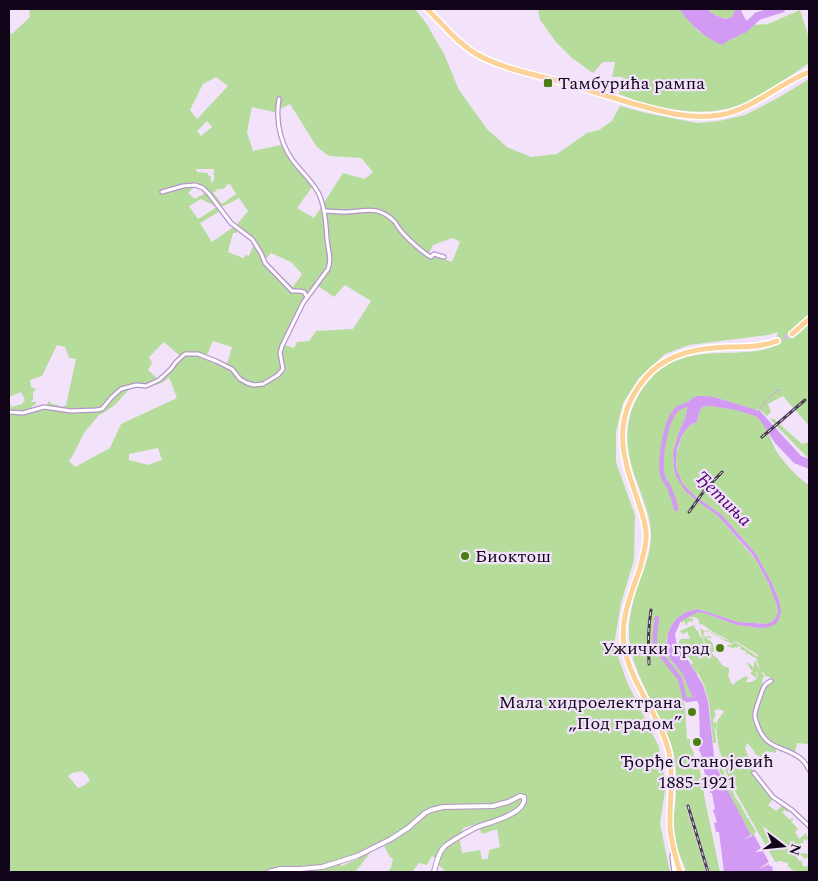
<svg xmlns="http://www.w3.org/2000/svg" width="818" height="881" viewBox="0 0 818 881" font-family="Spectral,serif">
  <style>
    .green { fill: #b6dc9c; fill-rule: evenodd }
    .water { fill: #d29af2 }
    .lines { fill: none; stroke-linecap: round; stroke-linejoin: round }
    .stream { stroke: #d29af2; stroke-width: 1 }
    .canal { stroke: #d29af2; stroke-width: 4.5 }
    .river { stroke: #d29af2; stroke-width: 8 }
    .primary-tunnel { stroke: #d0c2d9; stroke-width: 5; stroke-dasharray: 5 2.5; stroke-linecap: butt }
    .minor-casing { stroke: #b793cc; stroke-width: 5.5 }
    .tertiary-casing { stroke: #b793cc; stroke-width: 6 }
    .primary-casing { stroke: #fff; stroke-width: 8 }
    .minor { stroke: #fff; stroke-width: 3 }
    .tertiary { stroke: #fff; stroke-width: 4 }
    .primary { stroke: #fcd298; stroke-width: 5 }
    .rail-casing { stroke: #493b50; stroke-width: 3 }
    .rail { stroke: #f2e3fb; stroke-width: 1; stroke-dasharray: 4; stroke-linecap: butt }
    .poi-dot { fill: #4b7f11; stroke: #f2e3fb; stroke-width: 2 }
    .labels { text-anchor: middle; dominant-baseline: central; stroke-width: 4.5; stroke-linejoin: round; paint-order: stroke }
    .poi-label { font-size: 18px; fill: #120519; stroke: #f2e3fb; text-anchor: start }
    .water-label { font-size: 19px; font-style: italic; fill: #530272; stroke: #f2e3fb }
  </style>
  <rect width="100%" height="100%" fill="#f2e3fb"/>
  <g class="green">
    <path d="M 29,9 L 415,9 L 426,23 L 444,54 L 459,90 L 487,129 L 507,147 L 531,157 L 557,154 L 587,133 L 599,130 L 612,121 L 620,106 L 646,113 L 697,123 L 719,121 L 745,115 L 778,98 L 809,79 L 809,426 L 783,396 L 768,404 L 771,412 L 767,416 L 759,409 L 755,410 L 714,397 L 688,402 L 686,416 L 678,434 L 673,453 L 674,468 L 685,491 L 696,500 L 718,516 L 756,560 L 772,590 L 777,606 L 778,613 L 776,617 L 772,622 L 766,624 L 738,622 L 698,609 L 686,612 L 677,618 L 671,626 L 668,633 L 666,641 L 668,652 L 672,662 L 682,673 L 693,697 L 687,699 L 682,679 L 670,666 L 657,644 L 656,629 L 658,618 L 655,618 L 653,632 L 654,647 L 661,657 L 679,679 L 684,699 L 683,700 L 685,707 L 687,739 L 690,739 L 690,746 L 694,753 L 693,757 L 696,758 L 699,765 L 705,800 L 720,872 L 710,872 L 689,805 L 690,804 L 686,807 L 706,872 L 685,872 L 685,870 L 686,870 C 684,865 682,861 680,856 C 676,847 675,836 674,826 C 673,815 676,804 676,793 C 677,777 676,759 671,744 C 659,709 628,668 629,631 C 629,619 632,606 635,594 C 641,573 652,555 651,532 C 650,513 639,489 633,471 C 621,435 628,400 655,374 C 658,370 663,368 667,365 C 694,349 726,355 756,351 C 762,351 768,348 774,346 L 778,332 L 768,335 L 689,345 L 665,354 L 639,378 L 623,403 L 616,432 L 616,462 L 635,515 L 634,560 L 621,603 L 614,645 L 627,682 L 659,747 L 666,784 L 660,824 L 670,872 L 446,872 L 438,864 L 443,847 L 435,858 L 432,856 L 427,865 L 419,863 L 412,872 L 387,872 L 391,868 L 393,859 L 390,857 L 384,846 L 400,836 L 429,813 L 427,811 L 408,826 L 393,835 L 340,863 L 342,866 L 370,853 L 356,871 L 353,872 L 9,872 L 9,399 L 11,407 L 22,404 L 25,400 L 21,392 L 9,397 L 9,32 L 12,34 L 30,17 ZM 216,77 L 228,86 L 197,119 L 190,110 L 203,84 ZM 290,104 L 317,147 L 329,156 L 361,158 L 373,172 L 365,179 L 343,173 L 314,218 L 297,208 L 315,183 L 281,145 L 253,151 L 247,132 L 252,107 L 274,112 ZM 207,121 L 212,127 L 201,136 L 197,131 ZM 196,169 L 214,169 L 214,180 L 211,183 L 211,177 L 208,175 L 208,173 L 197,172 ZM 230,184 L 236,194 L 222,204 L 213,192 L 217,191 L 216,189 L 223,189 L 226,187 L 226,185 ZM 194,187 L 199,187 L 205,193 L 195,199 L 188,193 ZM 239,198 L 248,211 L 234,228 L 232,228 L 212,242 L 200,223 L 220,211 L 220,207 L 228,204 ZM 201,199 L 217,207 L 198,219 L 189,206 ZM 238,232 L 250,240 L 253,246 L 249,256 L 246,255 L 243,258 L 228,252 L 233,233 L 235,233 ZM 453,238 L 460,242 L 452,262 L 429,253 L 433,245 ZM 271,253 L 291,262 L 302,274 L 293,287 L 266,262 L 266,259 ZM 345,285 L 371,301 L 353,329 L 316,331 L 309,341 L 297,342 L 294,348 L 285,345 L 304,304 L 318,286 L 334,297 ZM 213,341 L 232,347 L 227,364 L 207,355 ZM 164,342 L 179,355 L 170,368 L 158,379 L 148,370 L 152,363 L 149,357 ZM 57,345 L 65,347 L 69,358 L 76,359 L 66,405 L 62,407 L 58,405 L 52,404 L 49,401 L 44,409 L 34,412 L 31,407 L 36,404 L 36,402 L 31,402 L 33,399 L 33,392 L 35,391 L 36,389 L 31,387 L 30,380 L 42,376 ZM 169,377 L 177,398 L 121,424 L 110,448 L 75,467 L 69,461 L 72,457 L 84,433 L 99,415 L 105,412 L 116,404 L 130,388 C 144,386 160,388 169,377 ZM 158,448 L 162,460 L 148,465 L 129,460 L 129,454 ZM 82,771 L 87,775 L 90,781 L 83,786 L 78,788 L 68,776 L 72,773 ZM 495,819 L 496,824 L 479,828 L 482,834 L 497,829 L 500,847 L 489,850 L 488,859 L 482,859 L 480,850 L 462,853 L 459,835 L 462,832 L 463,828 Z"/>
    <path d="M 538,9 L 679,9 L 699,32 L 728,40 L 739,36 L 753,25 L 768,24 L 800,10 L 809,38 L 809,63 C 790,76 765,95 743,104 C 705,119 656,110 619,94 L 623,77 L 612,77 L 615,62 L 603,62 L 593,73 L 572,58 L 556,42 L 540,20 Z"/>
    <polygon points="708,9 739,9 735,10 732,17 725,19 715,15"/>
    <path d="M 710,406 C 725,408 746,409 758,418 C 768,426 770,442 777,452 C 784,463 798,478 809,485 L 809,744 L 797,743 L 795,753 L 770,742 L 763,736 L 755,716 L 764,687 L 773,681 L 769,677 L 765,676 L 764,673 L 761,672 L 764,676 L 762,681 L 763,685 L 755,710 L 753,719 L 762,738 L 767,743 L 776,747 L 776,753 L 766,751 L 764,757 L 762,758 L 754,753 L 755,752 L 747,743 L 746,744 L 747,746 L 745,747 L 753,772 L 773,799 L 768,805 L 776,811 L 783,805 L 790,810 L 788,812 L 785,810 L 782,812 L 790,820 L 792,818 L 794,819 L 791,821 L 798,829 L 795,832 L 799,839 L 806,833 L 809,841 L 808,839 L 806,841 L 805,839 L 803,840 L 804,842 L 790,851 L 792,854 L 794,853 L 796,854 L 798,851 L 800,852 L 801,852 L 803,854 L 806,853 L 809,856 L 804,859 L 802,855 L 797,857 L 799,861 L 801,860 L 803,866 L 805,867 L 809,865 L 809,872 L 797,872 L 797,871 L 791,870 L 791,868 L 788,867 L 788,863 L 779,861 L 779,860 L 777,862 L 775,862 L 737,795 L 724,768 L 724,762 L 726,761 L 725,759 L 723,759 C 719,754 715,729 717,722 C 718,719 722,715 724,711 L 718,709 L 714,711 L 716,715 L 713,720 L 713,722 L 716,723 L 716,730 L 712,726 L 715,730 L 716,743 L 713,743 L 709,702 L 704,685 L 696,669 L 698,677 L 691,664 L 693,663 C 690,658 679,646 679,642 C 679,641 680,640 681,639 L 690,639 L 687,631 L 684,634 L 680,632 L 680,631 L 694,625 L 696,630 L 698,631 L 699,635 L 703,639 L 706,654 L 707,651 L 706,650 L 704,639 L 702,637 L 700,628 L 705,631 L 708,630 L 723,639 L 737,643 L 751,652 L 757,657 L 758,655 L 737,642 L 730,641 L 713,632 L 702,624 L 700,625 C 698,619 699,617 690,617 L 689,619 L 693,618 L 693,621 L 687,622 L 688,623 L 686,625 L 685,625 L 685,621 L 682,623 L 680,622 L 690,615 L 698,612 L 707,614 L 737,625 L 760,628 L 779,619 L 779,600 L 771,581 L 756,554 L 722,515 L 695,496 L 683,484 L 677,471 L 676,455 L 682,435 L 690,425 L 697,422 L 699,413 L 702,407 ZM 708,631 L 725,641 L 734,644 L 728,645 L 727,647 L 731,647 L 732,649 L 735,647 L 737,648 L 738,646 L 741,647 L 740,649 L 747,652 L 745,654 L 749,654 L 753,657 L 756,658 L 760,670 L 757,665 L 756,660 L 754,663 L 753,669 L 752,666 L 748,662 L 747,663 L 751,670 L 753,670 L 750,673 L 756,678 L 757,676 L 755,671 L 757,673 L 758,676 C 755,681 752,683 746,682 L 748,678 L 746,676 L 737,681 L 733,685 L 731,683 L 728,675 L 729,672 L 729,668 L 723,666 L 717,658 L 714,656 L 712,653 L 711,649 L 712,652 L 720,651 L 720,649 L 713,651 L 714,648 L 712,642 L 706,638 L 708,637 L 711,639 L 711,637 L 709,636 L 703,637 L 704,632 Z"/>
    <polygon points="770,419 774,419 802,444 809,442 809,459"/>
    <path d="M 718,756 L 723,769 L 721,770 L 723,770 L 728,782 L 726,783 L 729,783 L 735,796 L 733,797 L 735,797 L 742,807 L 740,809 L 742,808 L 747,817 L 746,818 L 748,818 L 756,832 L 754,833 L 755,835 L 752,836 C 738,811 723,785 715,757 Z"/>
  </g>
  <g class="water">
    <path d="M 679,9 L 707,9 L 715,15 L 725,19 L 732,17 L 735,10 L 741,9 C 743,16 746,22 753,25 L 739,36 L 729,40 L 722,45 C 703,37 691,25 679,9 Z"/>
    <polygon points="697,396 705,396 714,397 760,411 801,456 809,459 809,469 794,463 775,443 760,420 755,416 736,410 710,406 702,407 699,413 697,422 690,425 682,435 677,449 676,462 677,471 680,477 683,484 695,496 722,515 756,554 771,581 779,600 781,611 779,619 776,624 769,627 760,628 737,625 707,614 698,612 681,621 675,634 676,641 680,651 688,660 703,685 708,701 714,756 718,770 730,795 751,835 743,840 754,835 769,862 758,869 769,864 769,866 772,866 773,872 724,872 719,832 716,832 714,823 717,822 713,810 715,809 712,793 710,793 707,781 706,781 701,754 699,750 700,746 699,706 698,702 697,702 698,701 697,698 692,696 682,673 670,659 666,646 668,633 671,626 677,618 686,612 698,609 738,622 766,624 772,622 776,617 778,612 777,606 769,584 756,560 751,553 718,516 696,500 685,491 676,476 674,468 673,453 678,434 686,416 688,402 691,399"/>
  </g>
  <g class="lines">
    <path class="stream" d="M 759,411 C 761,405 772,394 778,390 L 781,390"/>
    <g class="canal">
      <path d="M 676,509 C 675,501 672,495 669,487 C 666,483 663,478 662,473 C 660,458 665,422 676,410 C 681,406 688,404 694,403"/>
      <polyline points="657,618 655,633 655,644 662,656 680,679 685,699"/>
      <polyline points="687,700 700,698"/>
    </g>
    <polyline class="river" points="744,29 758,16 781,9"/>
    <polyline class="primary-tunnel" points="777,341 792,334"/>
    <defs>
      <g id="minor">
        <polyline points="162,192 183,186 195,185 203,188 209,194 231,223 252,239 261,253 265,263 292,291 299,291 304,292 307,297"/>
        <path d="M 324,211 C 331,211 337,212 344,212 C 364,212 378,204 395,222 C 397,225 399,229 402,232 C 408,239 423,253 431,257 L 434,254 L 444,257"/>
        <path d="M 9,412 L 23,413 L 44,407 L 71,411 L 96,410 L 102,409 L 112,397 L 121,389 L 136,385 L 146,386 L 159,380 L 171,369 L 176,362 L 185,354 L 198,354 L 216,361 L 232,369 L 240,379 L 247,383 L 254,385 L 263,384 L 278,375 L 283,369 L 280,353 L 282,346 L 303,303 L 328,269 C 332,259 328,250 327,239 C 326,224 325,208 319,194 C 314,184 305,175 298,167 C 281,148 275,123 279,99"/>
        <path d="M 771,681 C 763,684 762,692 759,700 C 754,715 753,714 759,729 C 768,750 785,746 800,758 C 804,761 807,765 809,770"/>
        <polyline points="754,773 773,797 792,810 809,826"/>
        <polyline points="673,851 672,857 674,872"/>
      </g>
      <path id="tertiary" d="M 269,872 L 280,869 L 300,869 L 322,867 L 357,856 L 391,839 L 408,828 L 425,813 L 431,810 L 443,807 L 493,806 L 508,802 L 520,796 L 524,797 C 528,814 486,823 475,828 C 469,831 448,843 444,847 C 438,853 436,864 434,872"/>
      <g id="primary">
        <path d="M 427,9 C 443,24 458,44 478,55 C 504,69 536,75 565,83 C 588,90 611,97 634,104 C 663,112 691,120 720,115 C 754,109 778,84 809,72"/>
        <polyline points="792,334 809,319"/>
        <path d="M 680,872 C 676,858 671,843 670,828 C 669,803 674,778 669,753 C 660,714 630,684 624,645 C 620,618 632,592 640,568 C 642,558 646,548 646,538 C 647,525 641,511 637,498 C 633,486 628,474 626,462 C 617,427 626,397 651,372 C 672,352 701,348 728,347 C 745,347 761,347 777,341"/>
      </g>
    </defs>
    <use href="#minor" class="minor-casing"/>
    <use href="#tertiary" class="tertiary-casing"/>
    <use href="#primary" class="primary-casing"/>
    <use href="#minor" class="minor"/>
    <use href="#tertiary" class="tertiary"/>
    <use href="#primary" class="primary"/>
    <defs>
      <g id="rail">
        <polyline points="762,437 805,400"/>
        <polyline points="689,512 704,491 722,472"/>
        <path d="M 649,664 C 648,646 648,628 651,610"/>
        <polyline points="688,806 708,872"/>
      </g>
    </defs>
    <use href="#rail" class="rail-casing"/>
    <use href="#rail" class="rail"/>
  </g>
  <g class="poi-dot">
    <rect x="543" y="78" width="10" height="10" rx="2.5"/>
    <circle cx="465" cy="556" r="5"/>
    <circle cx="720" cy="648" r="5"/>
    <circle cx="692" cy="712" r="5"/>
    <circle cx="697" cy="742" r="5"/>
  </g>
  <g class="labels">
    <g class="poi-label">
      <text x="558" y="83">Тамбурића рампа</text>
      <text x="475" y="556">Биоктош</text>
      <text x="710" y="648" text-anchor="end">Ужички град</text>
      <text x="682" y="702" text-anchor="end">Мала хидроелектрана<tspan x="682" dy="21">„Под градом”</tspan></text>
      <text x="697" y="761" text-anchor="middle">Ђорђе Станојевић<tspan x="697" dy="21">1885-1921</tspan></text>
    </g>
    <g class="water-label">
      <text transform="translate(723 499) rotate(44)">Ђетиња</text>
    </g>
  </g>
  <rect width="818" height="881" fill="none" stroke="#120519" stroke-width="20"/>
  <g transform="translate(783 846) rotate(106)" stroke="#f2e3fb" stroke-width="4" paint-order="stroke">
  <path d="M0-4L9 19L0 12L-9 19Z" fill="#120519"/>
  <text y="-8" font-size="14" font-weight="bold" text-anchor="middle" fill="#120519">N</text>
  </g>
</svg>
